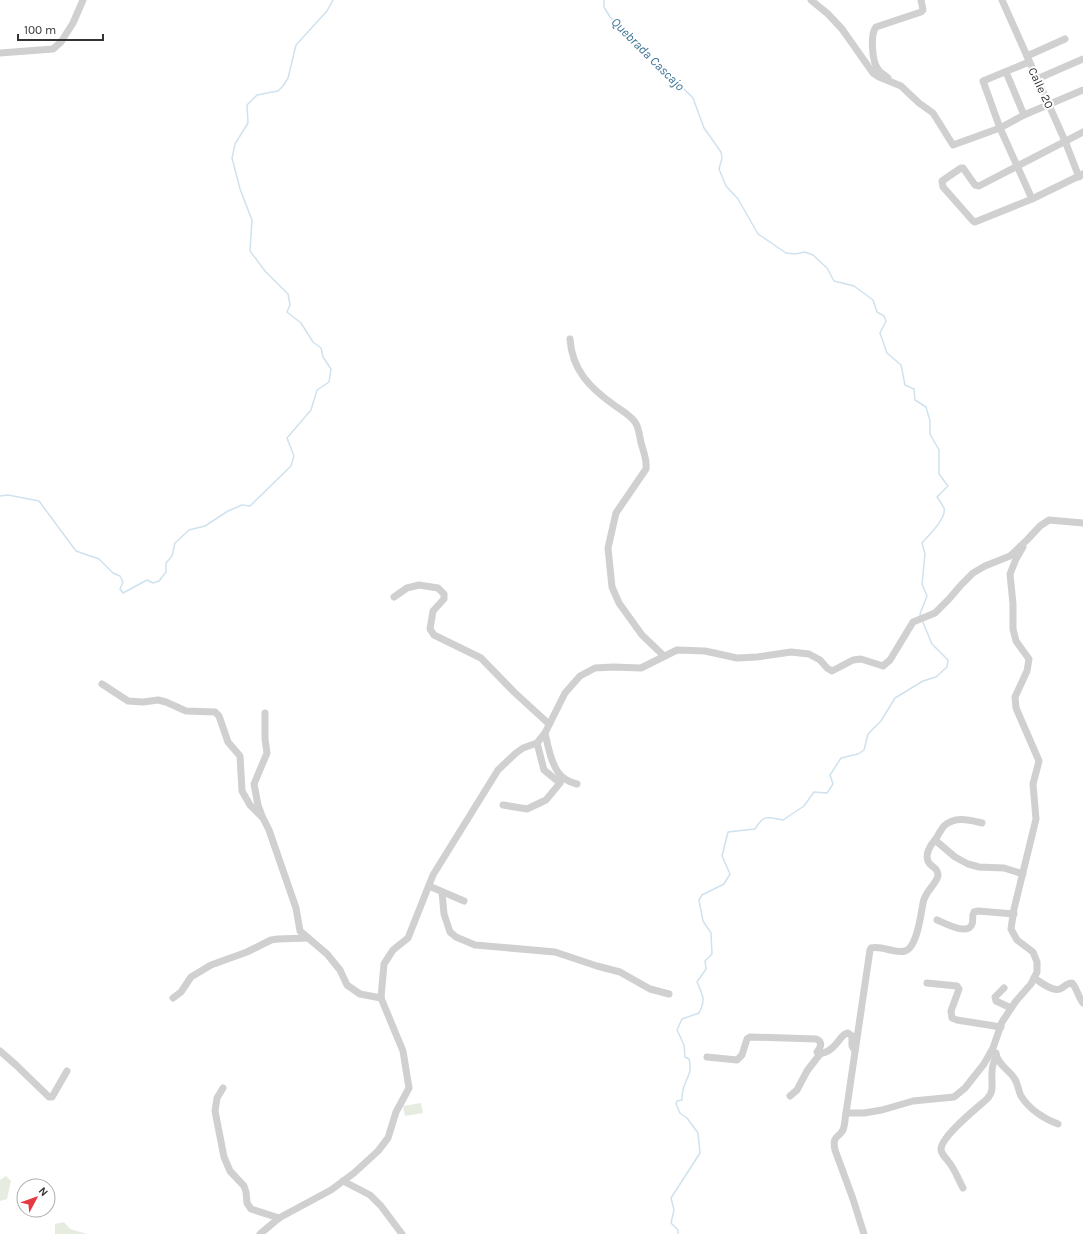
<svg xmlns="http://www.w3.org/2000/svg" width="1083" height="1234" viewBox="0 0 1083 1234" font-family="Karla,sans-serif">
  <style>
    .green { fill: #e6ecdf }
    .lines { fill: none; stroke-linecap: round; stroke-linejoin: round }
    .stream { stroke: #cfe2ee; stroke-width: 1.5 }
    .minor { stroke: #d0d0d0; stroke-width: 7 }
    .labels { text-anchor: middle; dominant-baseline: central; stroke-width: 4; stroke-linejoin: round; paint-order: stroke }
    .street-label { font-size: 12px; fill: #333; stroke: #fff }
    .water-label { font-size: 13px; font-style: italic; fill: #3f7597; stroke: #fff }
  </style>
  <rect width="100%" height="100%" fill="#fff"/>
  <g class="green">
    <polygon points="421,1103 423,1113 405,1116 403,1106"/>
    <polygon points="6,1176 11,1181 7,1199 0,1201 0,1180"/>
    <polygon points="64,1222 70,1229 87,1234 55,1234 55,1224"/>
  </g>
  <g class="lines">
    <g class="stream">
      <path d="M 604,0 L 604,7 L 610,17 L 644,52 L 664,66 L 672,77 L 693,98 L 704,128 L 721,152 L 722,158 L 719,169 L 726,186 L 738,199 L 758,234 L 786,253 L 795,254 L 805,252 L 813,255 L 827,268 L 834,281 L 854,286 L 873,300 L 877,312 L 884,316 L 886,321 L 880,333 L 887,353 L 901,365 L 905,385 L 914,389 L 915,400 L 926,407 L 930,421 L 930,434 L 939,450 L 939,474 L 948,486 L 937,497 C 939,500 942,504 944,508 C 947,518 928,536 922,543 L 925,554 L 922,584 L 927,596 L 920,614 L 921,617"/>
      <polyline points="0,496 8,495 39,501 76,551 99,559 113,573 120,576 123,582 120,589 123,593 147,580 153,583 159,581 166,572 166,563 172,556 175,543 189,530 205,526 228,511 242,505 250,506 291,466 294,456 287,438 311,410 317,390 329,382 331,369 323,357 321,348 313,342 301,323 287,312 290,305 288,294 265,271 250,251 252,220 240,189 232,158 235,144 248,123 247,105 257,95 278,91 283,86 288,78 296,45 327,11 333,0"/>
      <path d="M 678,1234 L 678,1230 L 671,1223 L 674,1210 L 671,1198 L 700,1153 L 698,1133 L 687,1118 L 680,1113 L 676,1104 L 677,1101 L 682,1100 C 682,1097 682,1093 683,1090 C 686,1077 693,1074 689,1059 L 685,1057 L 684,1045 L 677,1030 L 682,1019 L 699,1013 C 706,999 703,996 697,982 L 706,969 L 705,961 L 712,954 L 711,933 L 703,921 L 699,900 L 702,895 L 724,884 L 730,874 L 722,856 L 728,832 L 755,829 C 764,814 767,817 783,820 L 804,806 L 814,792 L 827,793 L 833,784 L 830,775 L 841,758 L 858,754 L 864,750 L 868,734 L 881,721 L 895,698 L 923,681 L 936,677 L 947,667 L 948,660 L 932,644 L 922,620"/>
    </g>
    <g class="minor">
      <polyline points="811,0 828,14 842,29 873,73 879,77 901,86 919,103 933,113 953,145 1000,128 1024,115 1083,90"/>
      <polyline points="1002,0 1065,141 1079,177"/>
      <polyline points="0,53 53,49 61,42 73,23 83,0"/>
      <polyline points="1027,56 1065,39"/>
      <polyline points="1029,62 983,81 1000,128 1032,199"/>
      <polyline points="1006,72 1024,115"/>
      <path d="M 888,78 C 885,75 880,73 878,69 C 872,62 870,34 876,27 L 921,12 L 923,10 L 921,0"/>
      <polyline points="1037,79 1083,59"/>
      <polyline points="1083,132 979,186 975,185 963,168 961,168 942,181 943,187 973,221 975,222 1032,199 1083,174"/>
      <path d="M 570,339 C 572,370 590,388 614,405 C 621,410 630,415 635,422 C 640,429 639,438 642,446 C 644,454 647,460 646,469 L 616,513 L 608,548 L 612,587 L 619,603 L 642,635 L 664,656"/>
      <polyline points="394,597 407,588 419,585 438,588 444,594 444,599 433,611 430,629 434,635 481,658 514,692 549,724"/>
      <polyline points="102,684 128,701 143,702 158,700 166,702 186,711 215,712 219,716 228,742 240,756 242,791 250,805 263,818 269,830 296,908 300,931 327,954 340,970 347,985 360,994 381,998"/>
      <path d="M 545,733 C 548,746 552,771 565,779 C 568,781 573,783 577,784"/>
      <polyline points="503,805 527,809 546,800 560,783 544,770 537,743"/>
      <polyline points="262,816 258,805 254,784 267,753 265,739 265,713"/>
      <path d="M 935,840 C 938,836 941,829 944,826 C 955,816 969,820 982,823"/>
      <polyline points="429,886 464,901"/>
      <polyline points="442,892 444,914 450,932 456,937 475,945 555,952 597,966 620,972 650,989 669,994"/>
      <path d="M 937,920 C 944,923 968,936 972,924 C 974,920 971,917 974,912 L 978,911 L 1014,914"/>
      <path d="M 1034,978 C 1041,982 1052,992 1060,989 C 1065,987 1066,983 1072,983 C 1077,988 1078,997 1083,1003"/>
      <polyline points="927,983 957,986 959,989 951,1011 952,1018 957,1020 1001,1027"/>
      <polyline points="1004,988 995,997 996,1001 1011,1008"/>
      <polyline points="173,998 181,992 191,977 211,965 247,952 271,940 278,939 308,938"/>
      <polyline points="0,1051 16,1065 49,1097 52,1097 67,1071"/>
      <path d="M 996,1053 C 997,1064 1009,1070 1014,1078 C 1018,1083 1018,1090 1021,1096 C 1029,1109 1044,1119 1058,1124"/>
      <path d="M 707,1057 L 737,1060 L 742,1055 L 747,1039 L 750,1037 L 816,1039 C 823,1042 821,1047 817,1052 L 819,1054 C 826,1053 832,1049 836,1044 C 840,1040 842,1034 848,1033 L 852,1036 L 852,1046 L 855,1051"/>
      <polyline points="223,1088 217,1098 215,1111 224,1157 230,1171 244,1186 246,1192 247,1203 251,1209 279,1218"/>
      <polyline points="790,1096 797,1090 807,1071 820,1054"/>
      <polyline points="846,1113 864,1113 882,1110 913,1101 954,1097 965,1088 984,1064 993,1048 1002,1022 1016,1001 1031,984 1037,972 1037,962 1033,952 1017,940 1011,929 1014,909 1036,819 1033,784 1039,761 1016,708 1015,697 1027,671 1029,659 1016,641 1013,629 1013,604 1010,574 1016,559 1023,547"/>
      <polyline points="343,1181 370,1195 381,1206 402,1234"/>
      <path d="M 963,1188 C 958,1179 955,1169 948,1161 C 945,1157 942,1155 941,1150 C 940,1137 977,1108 987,1099 C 995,1091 991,1082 992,1072 C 992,1066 994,1061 996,1056"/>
      <polyline points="260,1234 279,1218 331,1190 354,1173 378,1151 388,1138 396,1112 409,1088 403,1051 381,998 384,964 393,950 408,938 433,875 498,770 516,753 523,748 537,743 545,733 565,693 580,676 595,668 613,667 641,668 677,650 705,651 737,658 757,657 791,652 809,654 820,660 827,668 832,671 853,660 861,659 883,666 890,660 913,622 935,613 949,599 961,585 973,573 985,566 1010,556 1027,540 1040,526 1049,520 1083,523"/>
      <path d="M 864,1234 L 853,1199 L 835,1150 C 832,1135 838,1139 843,1130 C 845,1125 845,1118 846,1113 L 870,950 L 871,948 C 882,945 894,954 905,951 C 917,948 921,914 923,903 C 925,891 935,886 938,876 C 938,868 933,868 929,863 C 924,856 930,845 935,840 L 955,857 L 968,864 L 979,867 L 1004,868 L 1023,874"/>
    </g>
  </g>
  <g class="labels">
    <g class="street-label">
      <text transform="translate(1041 88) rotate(65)">Calle 20</text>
    </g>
    <g class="water-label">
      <text transform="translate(648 54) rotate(45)">Quebrada Cascajo</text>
    </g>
  </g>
  <g transform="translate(36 1198) rotate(49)"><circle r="19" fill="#ffffff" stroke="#adadad"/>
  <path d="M0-3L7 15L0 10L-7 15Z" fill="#e63946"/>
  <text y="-6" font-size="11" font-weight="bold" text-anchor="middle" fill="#333333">N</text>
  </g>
  <path d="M18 34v6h85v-6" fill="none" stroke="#333333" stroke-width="2"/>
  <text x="24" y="34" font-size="12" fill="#333333" stroke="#ffffff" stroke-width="3" paint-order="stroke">100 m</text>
</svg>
